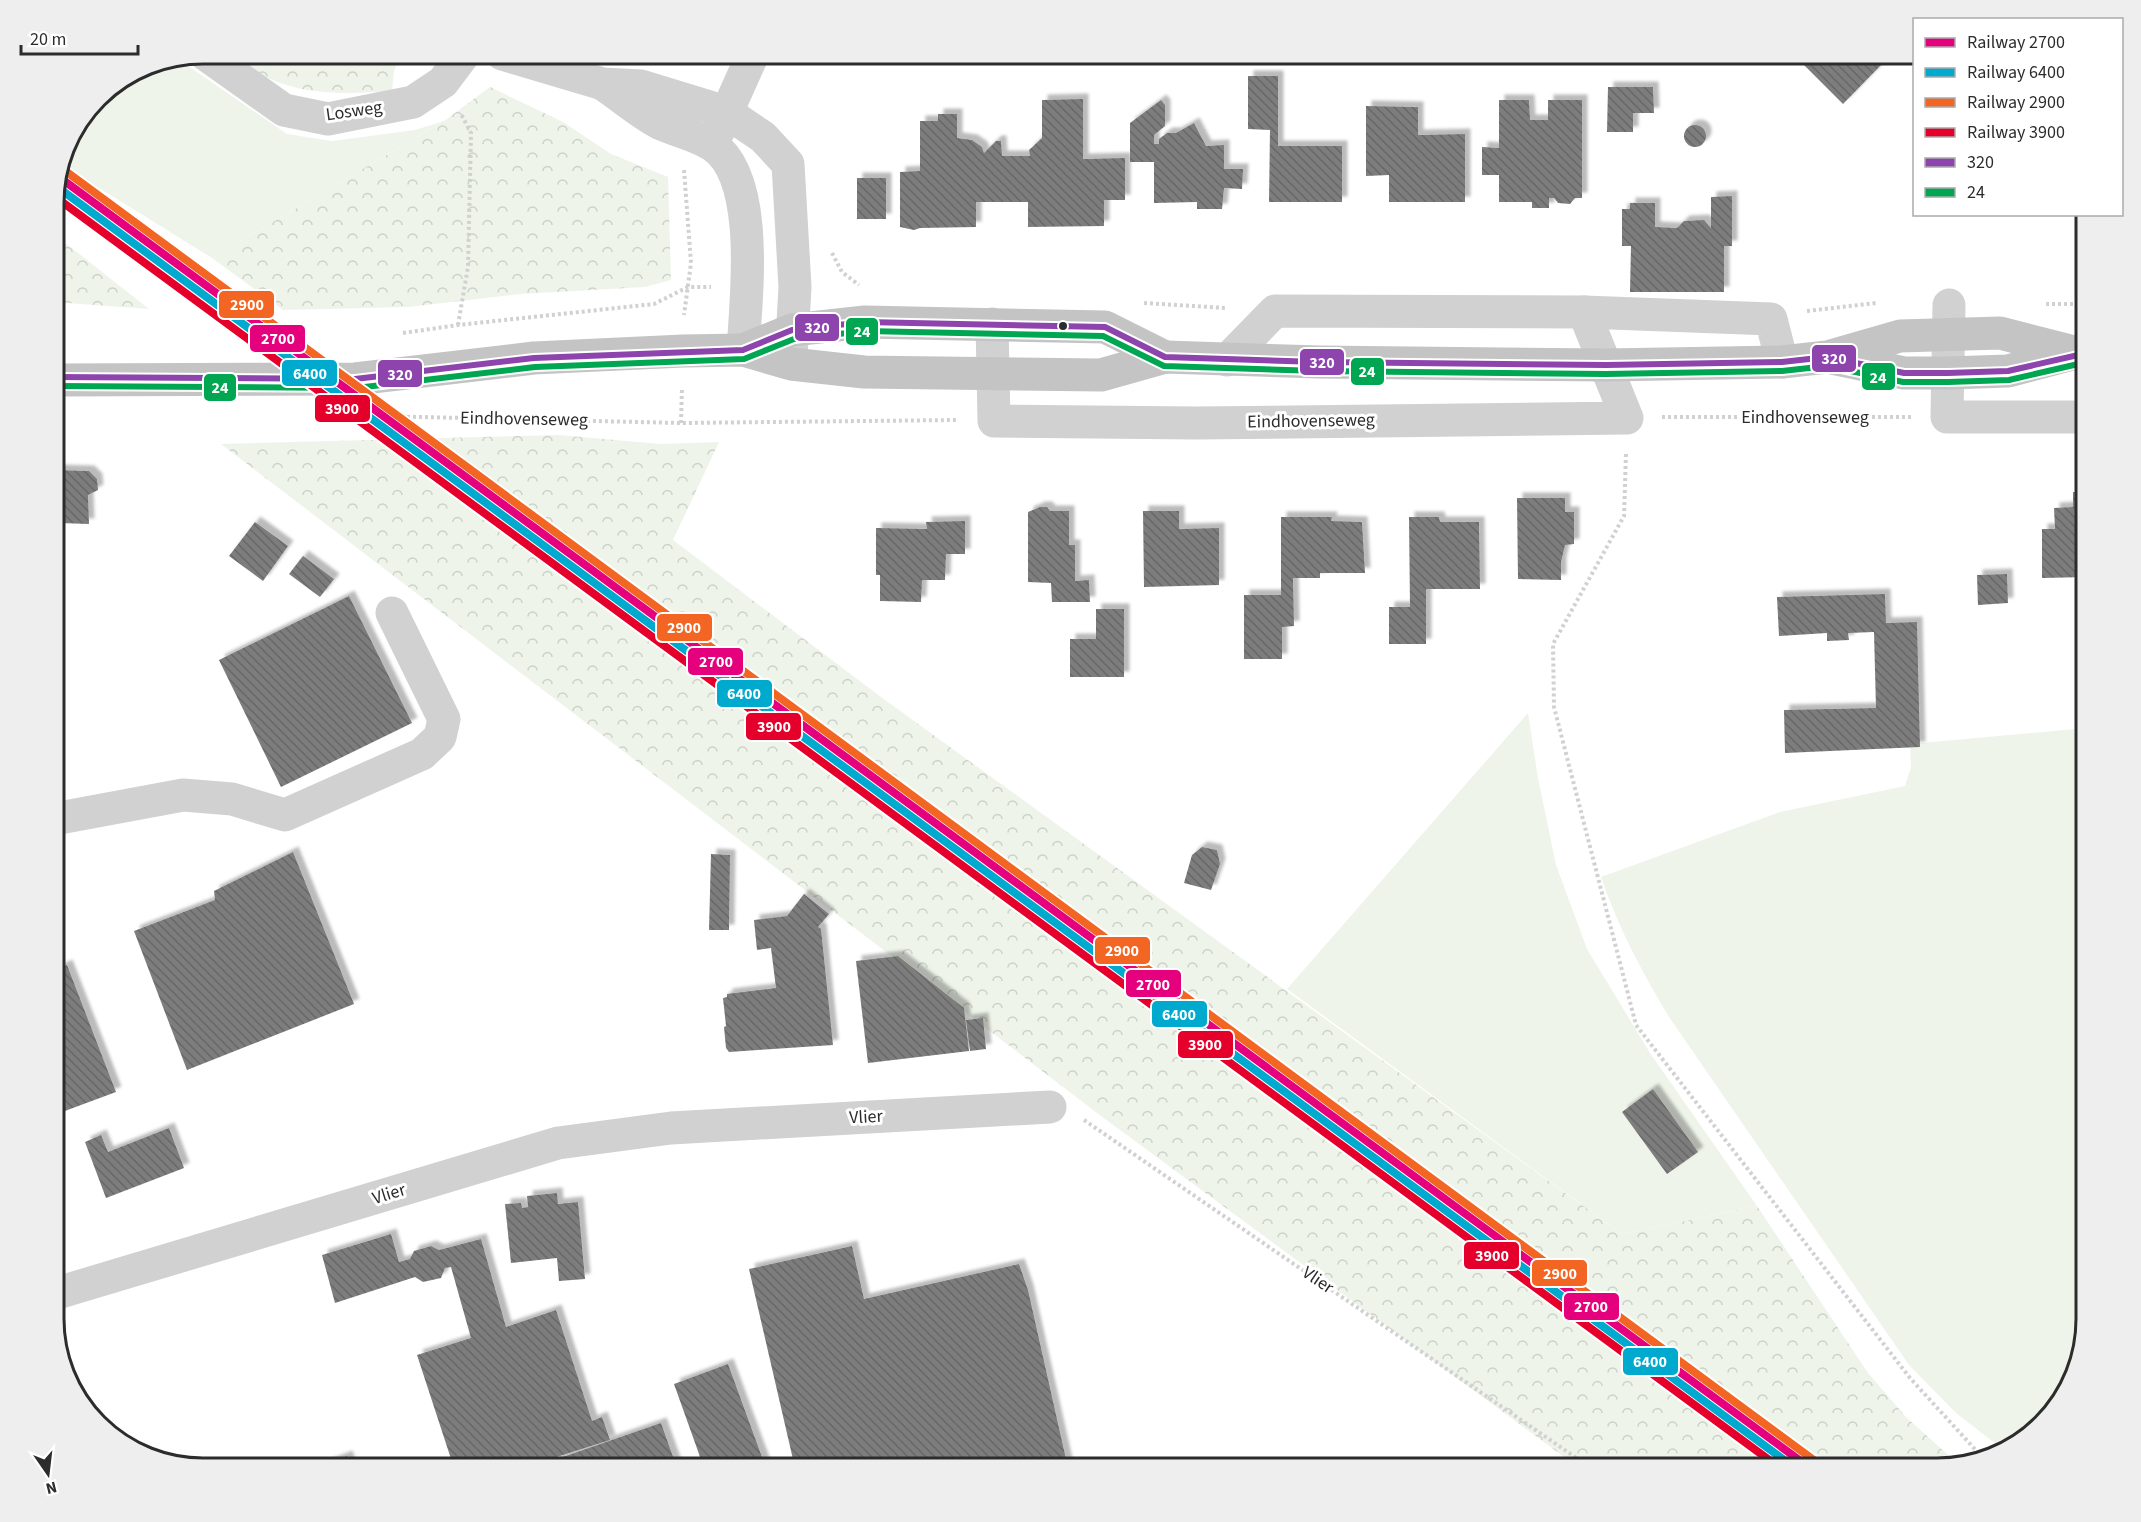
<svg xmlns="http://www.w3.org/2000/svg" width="2141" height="1522" viewBox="0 0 2141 1522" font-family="'Source Sans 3',sans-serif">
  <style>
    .green { fill: #eef4ea }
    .forest { fill: url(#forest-crowns) }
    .building { fill: url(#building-back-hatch); filter: url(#shadow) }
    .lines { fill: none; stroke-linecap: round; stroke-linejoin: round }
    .path { stroke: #d1d1d1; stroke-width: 4; stroke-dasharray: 3 3; stroke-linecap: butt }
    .minor { stroke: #d1d1d1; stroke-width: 33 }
    .major { stroke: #c4c4c4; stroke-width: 33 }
    .bus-1-casing { stroke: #fff; stroke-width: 10 }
    .bus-2-casing { stroke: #fff; stroke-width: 10 }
    .bus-1 { stroke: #8e44ad; stroke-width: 6 }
    .bus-2 { stroke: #00a651; stroke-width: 6 }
    .rail-1-casing { stroke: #fff; stroke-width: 12 }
    .rail-2-casing { stroke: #fff; stroke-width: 12 }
    .rail-3-casing { stroke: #fff; stroke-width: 12 }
    .rail-4-casing { stroke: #fff; stroke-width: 12 }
    .rail-1 { stroke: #e5007d; stroke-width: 8 }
    .rail-2 { stroke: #00a9ce; stroke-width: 8 }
    .rail-3 { stroke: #f26522; stroke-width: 8 }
    .rail-4 { stroke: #e4002b; stroke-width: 8 }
    .bus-dot { fill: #2c2c2c; stroke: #fff; stroke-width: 2 }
    .labels { text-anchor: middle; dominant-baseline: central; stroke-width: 6; stroke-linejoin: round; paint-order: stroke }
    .street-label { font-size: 18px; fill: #2c2c2c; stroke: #fff }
    .rim { fill: none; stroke: #2c2c2c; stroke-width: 3 }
    .line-badge { stroke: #fff; stroke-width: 2 }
    .badge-label { font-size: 16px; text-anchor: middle; font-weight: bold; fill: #fff }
  </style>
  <defs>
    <pattern id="forest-crowns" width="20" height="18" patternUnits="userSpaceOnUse" patternTransform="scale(1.5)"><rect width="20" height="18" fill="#eef4ea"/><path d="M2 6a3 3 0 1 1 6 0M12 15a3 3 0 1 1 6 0" fill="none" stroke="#ccd1c9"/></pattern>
    <pattern id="building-back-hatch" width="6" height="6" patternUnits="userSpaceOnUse" patternTransform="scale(1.5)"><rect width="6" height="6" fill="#7d7d7d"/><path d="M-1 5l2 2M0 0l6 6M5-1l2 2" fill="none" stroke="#676767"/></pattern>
    <filter id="shadow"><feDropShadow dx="5.5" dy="-5.5" stdDeviation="1.5" flood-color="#0004"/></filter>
  </defs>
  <rect width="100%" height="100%" fill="#fff"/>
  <g class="green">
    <polygon points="178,59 287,134 332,141 415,130 444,121 212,258 62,165 69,138 105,91 147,65"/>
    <polygon points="1528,713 1538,778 1556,865 1587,949 1650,1053 1757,1206 1622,1234 1287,989"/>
    <path d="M 2087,728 L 2087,1319 L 2079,1367 L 2056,1409 L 2005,1451 L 1956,1413 L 1909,1365 L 1669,1017 C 1642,972 1618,927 1601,877 L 1780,812 L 1905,786 L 1911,767 L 1910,744 Z"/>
  </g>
  <g class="forest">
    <path d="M 233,54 L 400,54 L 394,71 L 392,91 C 350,94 307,96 268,78 C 255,72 244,62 233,54 Z"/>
    <polygon points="490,87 563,122 611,154 668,177 671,280 645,287 521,294 408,307 283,310 212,258 444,121"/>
    <polygon points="54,234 149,309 54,302"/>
    <polygon points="558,435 661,444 719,442 673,540 881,697 1622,1234 1757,1206 1868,1373 1906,1417 1957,1463 1937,1468 1579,1468 1101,1116 221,444"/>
  </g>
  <g class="building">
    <polygon points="888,54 915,54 915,55 889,61"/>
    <polygon points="1793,54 1870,54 1881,65 1843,104"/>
    <polygon points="1248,76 1278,76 1278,146 1342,146 1342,202 1269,202 1270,130 1248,129"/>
    <polygon points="1608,87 1653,87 1654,113 1633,113 1633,132 1607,132"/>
    <polygon points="1083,99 1083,159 1125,158 1125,200 1104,200 1104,226 1028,227 1028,202 976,202 976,227 920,228 914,230 900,227 900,172 920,171 920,121 938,121 938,114 957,114 957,138 972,140 982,147 984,153 996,141 1001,141 1002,156 1030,156 1029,150 1042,138 1042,100"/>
    <polygon points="1161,100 1165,105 1165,126 1154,135 1154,144 1159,144 1159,139 1167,133 1176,133 1194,123 1206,146 1224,145 1224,169 1243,169 1242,189 1224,188 1222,209 1197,209 1197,202 1154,203 1154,162 1130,162 1130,123"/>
    <polygon points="1499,100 1529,100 1530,120 1548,120 1548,100 1582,100 1582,198 1575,198 1570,204 1558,203 1554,198 1549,198 1549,208 1532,208 1532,202 1499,202 1499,175 1482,175 1482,147 1499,148"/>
    <polygon points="1366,106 1418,107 1418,135 1465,134 1465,202 1389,202 1389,175 1366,176"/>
    <circle cx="1695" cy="136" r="11"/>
    <rect x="857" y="178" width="29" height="41"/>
    <polygon points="1732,196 1732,246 1724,246 1724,292 1630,292 1631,246 1622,246 1622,209 1630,209 1630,203 1655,203 1655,227 1677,228 1684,221 1704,220 1711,228 1711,197"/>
    <polygon points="54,470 89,471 97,479 98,490 88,495 89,524 60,523 60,528 54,528"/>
    <polygon points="2073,492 2087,492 2087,577 2042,578 2042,529 2055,529 2054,508 2073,507"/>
    <polygon points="1517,498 1565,498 1565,512 1574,512 1574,544 1565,545 1561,562 1561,580 1518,579"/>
    <polygon points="1040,507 1047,507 1050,511 1069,511 1069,545 1075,545 1075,581 1089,580 1090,602 1052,602 1051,583 1028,582 1028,512"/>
    <polygon points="1143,511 1179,511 1179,529 1219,528 1219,585 1144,587"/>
    <polygon points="1281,517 1332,517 1331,521 1362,522 1365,573 1320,573 1320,578 1293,578 1294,626 1282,627 1282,659 1244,659 1244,595 1281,595"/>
    <polygon points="1409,517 1439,517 1440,522 1479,522 1480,589 1426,589 1426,644 1389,644 1389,607 1410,607"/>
    <polygon points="965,521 965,554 946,554 945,580 922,580 921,602 880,601 880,575 876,575 876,528 927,529 926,522"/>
    <polygon points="255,522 288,546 263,581 229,556"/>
    <polygon points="303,556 334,579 320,597 289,574"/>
    <polygon points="2007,574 2008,603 1978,605 1977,575"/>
    <polygon points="1885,594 1886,623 1917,622 1920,747 1785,753 1784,710 1876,708 1874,632 1848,633 1849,640 1827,641 1827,633 1779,636 1777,597"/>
    <polygon points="349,596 412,723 281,787 219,660"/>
    <polygon points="1096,609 1124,609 1124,677 1070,677 1070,639 1096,639"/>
    <polygon points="1202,847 1217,850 1220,864 1211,890 1184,883 1192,855"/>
    <polygon points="293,852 354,1004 187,1070 134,931 215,900 214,891"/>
    <polygon points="711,854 730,855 729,930 709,930"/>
    <polygon points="804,894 829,914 818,927 821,929 833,1045 729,1052 726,1048 724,1027 726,1026 723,998 727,997 727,994 776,988 771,948 757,950 754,920 787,916"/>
    <polygon points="898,956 964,1008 969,1051 868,1063 856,961"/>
    <polygon points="67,965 116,1092 54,1115 54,971"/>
    <polygon points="983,1018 986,1049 970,1051 966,1020"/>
    <polygon points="1653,1089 1698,1152 1667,1174 1622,1112"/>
    <polygon points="169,1128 184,1168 106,1198 85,1142 101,1135 108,1152"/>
    <polygon points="557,1193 558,1204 578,1202 585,1279 559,1281 557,1258 511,1263 505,1204 521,1203 522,1208 528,1207 527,1196"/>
    <polygon points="391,1234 399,1262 410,1259 414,1251 431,1246 439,1250 481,1239 506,1327 556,1310 592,1421 602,1417 610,1440 522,1468 454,1468 417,1355 471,1338 451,1267 445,1268 441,1278 423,1282 415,1277 335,1303 322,1255"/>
    <polygon points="852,1246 864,1299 1019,1264 1028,1290 1068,1468 795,1468 749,1269"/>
    <polygon points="728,1364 766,1468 704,1468 674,1384"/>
    <polygon points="661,1423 677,1468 531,1468"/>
    <polygon points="347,1456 351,1468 327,1468 326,1464"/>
  </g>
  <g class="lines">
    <g class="path">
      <polyline points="684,170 691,263 684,315"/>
      <polyline points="832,253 842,272 859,285"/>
      <polyline points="1144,303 1226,308"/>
      <polyline points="2046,304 2087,304"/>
      <polyline points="1807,311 1876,303"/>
      <polyline points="458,325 468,267 471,133 461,114"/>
      <polyline points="403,333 458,325 654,304 688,287 711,287"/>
      <polyline points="54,339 63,341"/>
      <polyline points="377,416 681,423 957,420"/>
      <polyline points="1662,417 1913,417"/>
      <polyline points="681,423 682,388"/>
      <polyline points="1626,454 1624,516 1553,644 1554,707 1636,1025 1910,1378 1982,1457"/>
      <polyline points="1084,1120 1591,1468"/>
    </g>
    <g class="minor">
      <polyline points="205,54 284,110 328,119 413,102 443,82 464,54"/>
      <polyline points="502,54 603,84 641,86 726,112 763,137 788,164 795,287 791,357"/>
      <path d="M 604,85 C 622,97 641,114 661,124 C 677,131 696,135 712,145 C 761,177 746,298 743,350"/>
      <polyline points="718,132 753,54"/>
      <polyline points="1949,305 1947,417 2087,417"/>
      <polyline points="992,324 994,421 1197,423 1627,418 1584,312"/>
      <polyline points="1227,360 1275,311 1584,312 1771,319 1782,362"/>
      <polyline points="54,819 183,795 232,799 285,815 422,754 440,737 444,719 392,613"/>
      <polyline points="54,1294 558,1143 671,1128 1050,1107"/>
    </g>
    <g class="major">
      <polyline points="743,350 792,330 865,322 1105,327 1165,357"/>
      <polyline points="1832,358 1904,373 1948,373 2008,371 2076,353"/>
      <polyline points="54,380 355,379 534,358 683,351 743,350 791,364 864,372 1101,375 1165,357 1319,362 1606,365 1782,362 1827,357 1900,336 2000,333 2078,353"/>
    </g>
    <defs>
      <polyline id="bus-1" points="54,377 355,379 534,358 743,350 792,330 865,322 1105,327 1165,357 1319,362 1606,365 1782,362 1827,357 1904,373 1948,373 2008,371 2087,353"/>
      <polyline id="bus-2" points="54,386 356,388 535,367 744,359 794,339 865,331 1103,336 1164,366 1319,371 1606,374 1782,371 1827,366 1903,382 1948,382 2009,380 2087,362"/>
    </defs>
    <use href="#bus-1" class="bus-1-casing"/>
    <use href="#bus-2" class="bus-2-casing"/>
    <use href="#bus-1" class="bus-1"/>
    <use href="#bus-2" class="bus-2"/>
    <defs>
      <polyline id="rail-1" points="59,177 1810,1468"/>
      <polyline id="rail-2" points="56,186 1795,1468"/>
      <polyline id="rail-3" points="64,170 1815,1461"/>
      <polyline id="rail-4" points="54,196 1780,1468"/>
    </defs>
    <use href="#rail-1" class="rail-1-casing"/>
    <use href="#rail-2" class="rail-2-casing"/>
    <use href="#rail-3" class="rail-3-casing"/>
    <use href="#rail-4" class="rail-4-casing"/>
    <use href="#rail-1" class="rail-1"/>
    <use href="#rail-2" class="rail-2"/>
    <use href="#rail-3" class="rail-3"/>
    <use href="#rail-4" class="rail-4"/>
  </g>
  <circle class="bus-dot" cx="1063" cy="326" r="5"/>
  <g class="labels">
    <g class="street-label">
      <text transform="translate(354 111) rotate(-8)">Losweg</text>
      <text x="1805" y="417">Eindhovenseweg</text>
      <text transform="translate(524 419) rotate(1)">Eindhovenseweg</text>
      <text transform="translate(1311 421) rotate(-1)">Eindhovenseweg</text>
      <text transform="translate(866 1117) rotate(-3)">Vlier</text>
      <text transform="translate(389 1194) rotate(-17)">Vlier</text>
      <text transform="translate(1318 1280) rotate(34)">Vlier</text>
    </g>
  </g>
  <path d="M0 0H2141V1522H0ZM203 64H1937A139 139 0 0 1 2076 203V1319A139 139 0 0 1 1937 1458H203A139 139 0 0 1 64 1319V203A139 139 0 0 1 203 64Z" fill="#eee" fill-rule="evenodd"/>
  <path class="rim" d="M203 64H1937A139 139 0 0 1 2076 203V1319A139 139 0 0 1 1937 1458H203A139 139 0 0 1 64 1319V203A139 139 0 0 1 203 64Z"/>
  <g class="line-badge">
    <rect x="218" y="290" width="57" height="29" rx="6" fill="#f26522"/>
    <rect x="794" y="313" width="46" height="29" rx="6" fill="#8e44ad"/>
    <rect x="845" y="317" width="34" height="29" rx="6" fill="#00a651"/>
    <rect x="249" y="324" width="57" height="29" rx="6" fill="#e5007d"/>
    <rect x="1811" y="344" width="46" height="29" rx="6" fill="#8e44ad"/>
    <rect x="1299" y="348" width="46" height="28" rx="6" fill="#8e44ad"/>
    <rect x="1350" y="357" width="35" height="29" rx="6" fill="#00a651"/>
    <rect x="281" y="359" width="57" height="28" rx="6" fill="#00a9ce"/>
    <rect x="377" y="359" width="46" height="29" rx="6" fill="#8e44ad"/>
    <rect x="1861" y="362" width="35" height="29" rx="6" fill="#00a651"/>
    <rect x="203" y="373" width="34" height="29" rx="6" fill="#00a651"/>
    <rect x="314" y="394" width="57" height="29" rx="6" fill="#e4002b"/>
    <rect x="656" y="613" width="57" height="29" rx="6" fill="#f26522"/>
    <rect x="687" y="647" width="57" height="29" rx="6" fill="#e5007d"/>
    <rect x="716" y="679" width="57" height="29" rx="6" fill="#00a9ce"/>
    <rect x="745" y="712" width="57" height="29" rx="6" fill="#e4002b"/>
    <rect x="1094" y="936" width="57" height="29" rx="6" fill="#f26522"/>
    <rect x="1125" y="969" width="57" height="29" rx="6" fill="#e5007d"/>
    <rect x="1151" y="1000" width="57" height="28" rx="6" fill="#00a9ce"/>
    <rect x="1177" y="1030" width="57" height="29" rx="6" fill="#e4002b"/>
    <rect x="1463" y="1241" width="57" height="29" rx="6" fill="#e4002b"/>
    <rect x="1531" y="1259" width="57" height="28" rx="6" fill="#f26522"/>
    <rect x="1563" y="1292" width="57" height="29" rx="6" fill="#e5007d"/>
    <rect x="1622" y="1347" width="57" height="29" rx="6" fill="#00a9ce"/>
  </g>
  <g class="badge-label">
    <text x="247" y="310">2900</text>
    <text x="817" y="333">320</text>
    <text x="862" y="337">24</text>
    <text x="278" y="344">2700</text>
    <text x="1834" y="364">320</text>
    <text x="1322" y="368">320</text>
    <text x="1367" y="377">24</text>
    <text x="310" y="379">6400</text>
    <text x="400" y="380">320</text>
    <text x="1878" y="383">24</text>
    <text x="220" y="393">24</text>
    <text x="342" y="414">3900</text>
    <text x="684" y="633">2900</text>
    <text x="716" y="667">2700</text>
    <text x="744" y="699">6400</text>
    <text x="774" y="732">3900</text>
    <text x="1122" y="956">2900</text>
    <text x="1153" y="990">2700</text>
    <text x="1179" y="1020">6400</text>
    <text x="1205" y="1050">3900</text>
    <text x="1492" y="1261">3900</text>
    <text x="1560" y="1279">2900</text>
    <text x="1591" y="1312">2700</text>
    <text x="1650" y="1367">6400</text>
  </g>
  <rect x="1913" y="18" width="210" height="198" fill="#ffffff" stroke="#ababab" stroke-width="1.5"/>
  <rect x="1925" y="38" width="30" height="9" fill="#e5007d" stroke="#ababab" stroke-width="1.5"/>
  <text x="1967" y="48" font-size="18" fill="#2c2c2c">Railway 2700</text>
  <rect x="1925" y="68" width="30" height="9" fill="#00a9ce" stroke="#ababab" stroke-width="1.5"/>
  <text x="1967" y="78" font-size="18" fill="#2c2c2c">Railway 6400</text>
  <rect x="1925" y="98" width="30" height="9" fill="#f26522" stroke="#ababab" stroke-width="1.5"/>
  <text x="1967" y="108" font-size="18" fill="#2c2c2c">Railway 2900</text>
  <rect x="1925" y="128" width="30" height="9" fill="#e4002b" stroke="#ababab" stroke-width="1.5"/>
  <text x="1967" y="138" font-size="18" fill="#2c2c2c">Railway 3900</text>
  <rect x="1925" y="158" width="30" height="9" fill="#8e44ad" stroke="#ababab" stroke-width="1.5"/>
  <text x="1967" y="168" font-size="18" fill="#2c2c2c">320</text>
  <rect x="1925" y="188" width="30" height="9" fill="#00a651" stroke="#ababab" stroke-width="1.5"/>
  <text x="1967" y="198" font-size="18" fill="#2c2c2c">24</text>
  <g transform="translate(48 1474) rotate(166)" stroke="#ffffff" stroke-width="4.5" paint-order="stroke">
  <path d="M0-4.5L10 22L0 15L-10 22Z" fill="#2c2c2c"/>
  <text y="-9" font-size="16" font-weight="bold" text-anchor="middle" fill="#2c2c2c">N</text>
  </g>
  <path d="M21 45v9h117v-9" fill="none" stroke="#2c2c2c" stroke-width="3"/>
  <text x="30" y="45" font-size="18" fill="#2c2c2c" stroke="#ffffff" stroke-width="4.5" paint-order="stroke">20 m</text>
</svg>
